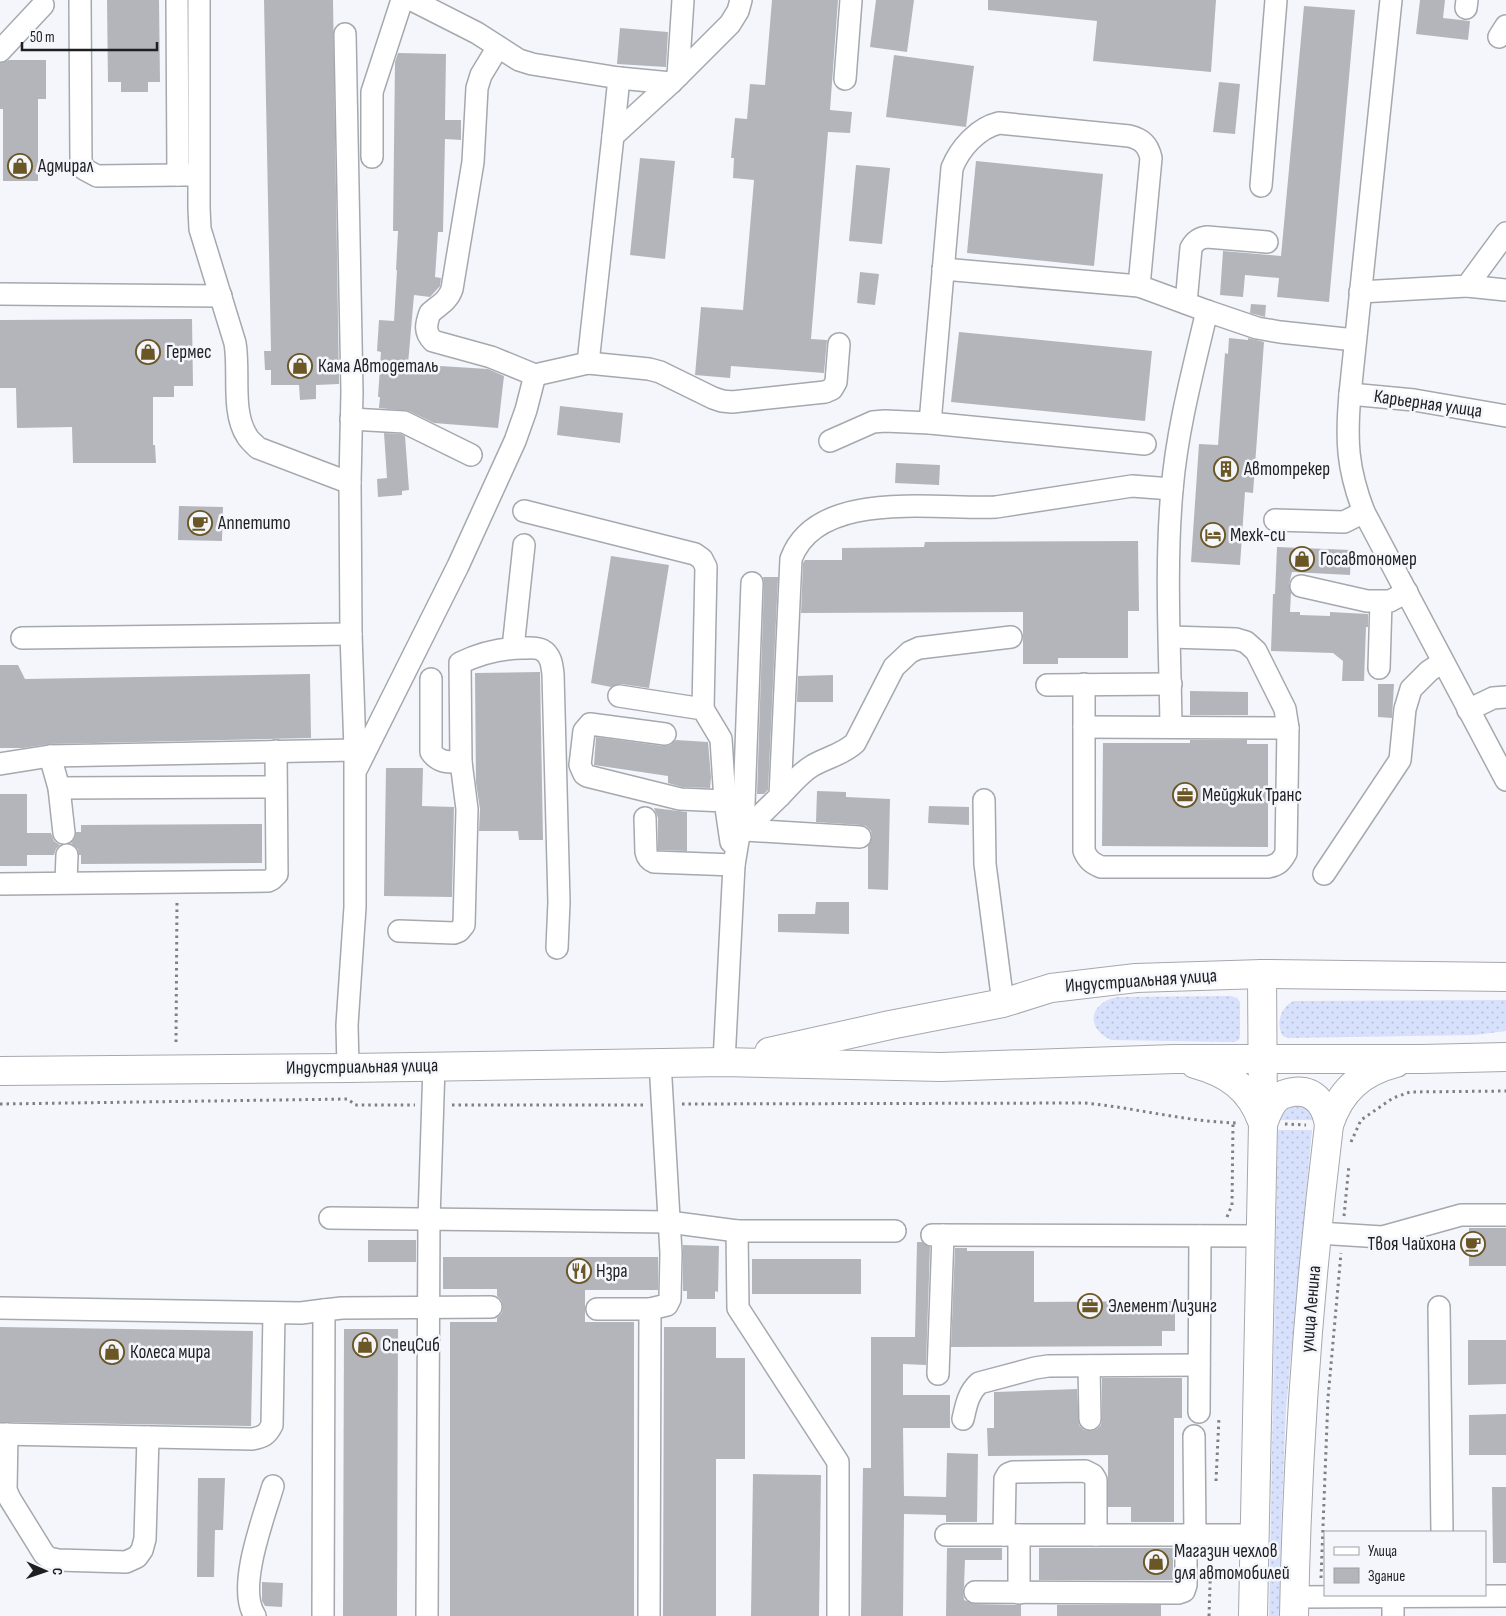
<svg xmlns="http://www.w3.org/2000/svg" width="1506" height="1616" viewBox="0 0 1506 1616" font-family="'Sofia Sans Condensed',sans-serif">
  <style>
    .grass { fill: url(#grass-dots) }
    .building { fill: #b3b5bb }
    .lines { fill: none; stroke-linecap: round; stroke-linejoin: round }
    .minor-casing { stroke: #a5a8ad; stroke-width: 24 }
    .major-casing { stroke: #a5a8ad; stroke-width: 30 }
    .path { stroke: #7f8084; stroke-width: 3; stroke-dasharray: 2.5 4; stroke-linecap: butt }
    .minor { stroke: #fff; stroke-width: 21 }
    .major { stroke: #fff; stroke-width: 28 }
    .labels { text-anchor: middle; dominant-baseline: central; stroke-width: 5; stroke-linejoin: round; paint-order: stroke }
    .poi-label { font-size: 19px; fill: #1e1f21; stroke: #f4f6fc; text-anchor: start }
    .street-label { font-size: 19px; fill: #1e1f21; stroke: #f4f6fc }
  </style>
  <defs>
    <pattern id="grass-dots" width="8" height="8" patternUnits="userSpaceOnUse" patternTransform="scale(1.25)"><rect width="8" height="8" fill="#d8e1fc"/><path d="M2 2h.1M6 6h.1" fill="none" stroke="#b9c1d8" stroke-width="1.8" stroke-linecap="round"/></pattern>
  </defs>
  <rect width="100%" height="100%" fill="#f4f6fc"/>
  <g class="grass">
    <path d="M 1231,996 L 1237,998 L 1240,1002 L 1240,1035 L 1239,1040 L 1234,1042 L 1111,1040 C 1084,1027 1090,1002 1118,997 Z"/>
    <path d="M 1506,1000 L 1506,1031 L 1475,1035 L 1289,1038 L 1283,1036 C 1275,1024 1281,1006 1294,1001 Z"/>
    <polygon points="1305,1104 1313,1115 1313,1120 1278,1120 1285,1106"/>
    <polygon points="1278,1130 1312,1130 1286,1409 1281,1528 1280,1616 1269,1616"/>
  </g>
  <g class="building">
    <polygon points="107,0 159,0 160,82 148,82 148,92 121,92 121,82 108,82"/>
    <polygon points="264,0 333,0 339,384 316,385 316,399 300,400 299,385 271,385 271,370 265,370 264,351 271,351"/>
    <polygon points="772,0 838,0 830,110 852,112 850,133 828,132 811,339 827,340 824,373 731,366 730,378 695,375 701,307 743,310 754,180 733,178 734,158 731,158 735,118 747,119 750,84 765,85"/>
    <polygon points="876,0 914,0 907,52 870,47"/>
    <polygon points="988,0 1216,0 1211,72 1093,61 1097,21 988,10"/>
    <polygon points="1420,0 1445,0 1443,18 1470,21 1468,40 1416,34"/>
    <polygon points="1304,6 1355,10 1329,302 1277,297 1279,278 1245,275 1243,297 1220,295 1223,251 1281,256"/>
    <polygon points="620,28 668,32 666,67 617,64"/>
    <polygon points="398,53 446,54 445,120 461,120 461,140 445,139 443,232 438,232 435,277 441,278 440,286 430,297 414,295 408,364 488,369 504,376 498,428 434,423 409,411 379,408 380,397 378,397 381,352 377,351 379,320 394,321 397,270 396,270 398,231 393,231 395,62"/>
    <polygon points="894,55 974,66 966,127 886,117"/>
    <polygon points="9,60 46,60 46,99 38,99 38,181 3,181 3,109 0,109 0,63"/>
    <polygon points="1219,82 1240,84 1235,134 1213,132"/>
    <polygon points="640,158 675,161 665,259 630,255"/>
    <polygon points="976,161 1103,174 1094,266 967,253"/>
    <polygon points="856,165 890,168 882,244 849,241"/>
    <polygon points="860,272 879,274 875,305 857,303"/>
    <polygon points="1251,304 1266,305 1265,317 1250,313"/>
    <polygon points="192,319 193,386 174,386 174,397 153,397 153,445 155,445 156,463 73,463 72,427 17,428 16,388 0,388 0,320"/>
    <polygon points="959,332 1152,351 1145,421 951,402"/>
    <polygon points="1229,338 1248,340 1248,338 1264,342 1253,493 1245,492 1240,565 1191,562 1199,444 1218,445 1225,353 1228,354"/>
    <polygon points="560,406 623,413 620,443 557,435"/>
    <polygon points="384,433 401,434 405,436 409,490 402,491 402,495 378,497 377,479 387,478"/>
    <polygon points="896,463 940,465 939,485 895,483"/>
    <polygon points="179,506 223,507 222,541 178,540"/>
    <polygon points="1138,541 1139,611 1128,611 1128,658 1058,658 1058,664 1023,664 1023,612 801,613 803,563 805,560 842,560 842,548 924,547 925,542"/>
    <polygon points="1277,547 1351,550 1350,575 1292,572 1289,584 1291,593 1290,612 1300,612 1300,615 1330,616 1330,612 1368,614 1368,627 1366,627 1364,681 1342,681 1343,661 1333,653 1271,651 1273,594 1275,594"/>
    <polygon points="611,556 669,565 649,688 621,684 611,687 591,683"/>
    <polygon points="763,577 778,577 768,790 764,794 757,794 764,583"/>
    <polygon points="0,665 18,665 25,679 310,674 311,738 50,744 23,748 0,748"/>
    <polygon points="540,672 543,840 519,840 518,831 479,831 480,809 476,783 475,673"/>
    <polygon points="833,675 833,702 797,702 798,676"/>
    <polygon points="1378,684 1394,684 1392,718 1378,717"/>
    <polygon points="1190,691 1248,692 1248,715 1190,715"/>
    <polygon points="596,737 663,746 670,745 676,740 708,742 711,777 710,788 682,787 668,783 668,776 594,765"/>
    <polygon points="1190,740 1247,740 1247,744 1268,744 1268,847 1102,846 1103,743 1190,743"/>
    <polygon points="386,768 423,768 422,806 454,807 452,897 384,896"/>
    <polygon points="817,791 846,792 846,797 890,799 888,890 868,889 868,846 872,837 871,831 866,826 861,825 816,822"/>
    <polygon points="0,794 27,794 27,833 51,833 54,841 60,845 56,849 54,855 27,855 27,866 0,866"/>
    <polygon points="929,806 969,807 969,825 928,823"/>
    <polygon points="654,808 687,812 687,851 658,850 658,818"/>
    <polygon points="262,824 262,863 81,864 81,855 79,855 78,849 71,843 75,838 76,832 81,832 81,825"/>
    <polygon points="816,902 849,902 849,934 778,932 778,914 815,914"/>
    <rect x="1469" y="1228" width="37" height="38"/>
    <rect x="368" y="1240" width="48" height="22"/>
    <polygon points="917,1242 922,1242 930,1247 926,1365 903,1364 903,1395 950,1395 950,1428 903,1428 904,1496 946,1497 947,1453 978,1454 977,1522 946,1522 946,1515 904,1514 903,1616 861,1616 863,1468 871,1468 871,1337 915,1337"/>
    <polygon points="683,1245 719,1246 718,1292 715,1291 715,1299 687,1299 687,1291 683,1291"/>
    <polygon points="955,1248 967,1248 967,1251 1034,1251 1034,1302 1175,1301 1175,1331 1162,1331 1162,1346 951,1347"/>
    <polygon points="443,1257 658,1257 658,1290 585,1290 585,1322 634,1322 634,1616 450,1616 450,1322 497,1322 497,1318 502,1313 503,1306 501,1300 497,1296 497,1289 443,1289"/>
    <rect x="752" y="1259" width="109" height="35"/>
    <polygon points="0,1327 253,1331 251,1426 0,1422"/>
    <polygon points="664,1327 716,1327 716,1358 745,1358 745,1459 716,1459 716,1616 663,1616"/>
    <polygon points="344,1329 398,1329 397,1616 343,1616"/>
    <polygon points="1468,1340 1506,1340 1506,1384 1468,1385"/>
    <polygon points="1102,1378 1182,1378 1182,1418 1174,1418 1174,1522 1131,1522 1131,1507 1108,1507 1108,1455 988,1456 987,1428 994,1428 994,1392 1077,1389 1079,1425 1084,1430 1091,1431 1097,1429 1101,1425 1102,1419"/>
    <polygon points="1506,1414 1506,1455 1469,1455 1469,1415"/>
    <polygon points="753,1474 821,1475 819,1616 751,1616"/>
    <polygon points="198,1478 225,1478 223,1530 215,1530 214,1577 197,1577"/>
    <polygon points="1492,1487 1506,1487 1506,1563 1493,1563"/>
    <polygon points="947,1548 1002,1548 1002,1560 965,1560 964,1586 963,1591 964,1600 975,1604 1021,1605 1021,1616 946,1616"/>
    <rect x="1039" y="1548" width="134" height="32"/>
    <polygon points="262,1582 283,1583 282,1607 265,1606 262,1601"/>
    <rect x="1057" y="1605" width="104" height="11"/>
  </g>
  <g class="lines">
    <defs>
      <g id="minor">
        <polyline points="80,0 81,161 84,169 97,176 178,175"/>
        <polyline points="177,0 178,175 192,175"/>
        <path d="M 199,0 L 199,208 L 200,229 L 235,343 C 240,371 231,412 247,436 C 249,440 254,444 258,448 L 350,483 L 351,634 L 355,750 L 355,907 L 347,1025 L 348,1068"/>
        <polyline points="412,0 477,33 519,60 532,64 619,78 671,83"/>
        <path d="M 1391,0 L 1350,394 C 1346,440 1347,468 1364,512 L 1506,780"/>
        <polyline points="1466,8 1467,0"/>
        <polyline points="345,34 352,392 350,483"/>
        <polyline points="1499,37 1506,26"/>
        <path d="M 498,47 L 481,75 L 477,88 L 473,162 L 452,289 C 448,301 439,305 430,313 C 426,324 424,332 433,341 L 491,357 L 535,375 L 588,363 L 613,136 L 671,83 L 730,24 L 738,11 L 741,0"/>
        <polyline points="0,51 43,5"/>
        <polyline points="678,76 683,0"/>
        <polyline points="845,79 851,0"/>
        <polyline points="613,136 619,78"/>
        <polyline points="372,157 372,92 402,0"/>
        <polyline points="1261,186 1276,0"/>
        <polyline points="943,269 1139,286"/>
        <polyline points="1467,286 1506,290"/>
        <polyline points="1360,292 1467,286 1506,233"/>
        <polyline points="0,294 221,296"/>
        <path d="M 1186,303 L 1191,248 C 1195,241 1199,238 1207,237 L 1267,242"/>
        <polyline points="588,363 649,369 660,372 713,398 722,401 732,402 825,392 832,389 836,382 839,344"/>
        <polyline points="1350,394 1414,400 1506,416"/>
        <polyline points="351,419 404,422 471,455"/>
        <polyline points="930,423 1145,444"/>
        <path d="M 830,441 L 873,422 L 885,421 L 930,423 L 952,168 C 960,148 978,128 999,123 L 1129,136 C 1142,139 1148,145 1151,158 L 1139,286 L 1207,311"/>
        <polyline points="524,511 695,554 702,559 706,567 703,709"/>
        <polyline points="1275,520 1344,522 1364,512"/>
        <polyline points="1301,586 1367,601 1390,601 1407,592"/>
        <polyline points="22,638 351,634"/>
        <polyline points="513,648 524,545"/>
        <polyline points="1379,668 1381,602"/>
        <path d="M 431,679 L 431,752 C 439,763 448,762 461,762"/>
        <path d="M 1084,684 L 1084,851 C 1088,860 1092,863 1101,867 L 1268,867 C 1278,865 1281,862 1286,853 L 1288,728 L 1285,709 L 1256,651 L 1246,642 L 1236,639 L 1170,637"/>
        <polyline points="1047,685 1171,684"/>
        <polyline points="619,696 703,709 721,739 725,801"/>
        <polyline points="1468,710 1493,698 1506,697"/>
        <polyline points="1084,727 1288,728"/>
        <path d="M 1171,727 C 1170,648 1165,569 1172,490 C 1177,430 1193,370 1207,311 L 1257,328 L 1280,332 L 1355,340"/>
        <polyline points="665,734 590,724 584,731 580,765 584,774 587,776 680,799 725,801 731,842"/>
        <polyline points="50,756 59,788 64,833"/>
        <polyline points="0,764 50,756 355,750"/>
        <polyline points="357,768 458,566 515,441 526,410 535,375"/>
        <polyline points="59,788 276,787"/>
        <path d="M 780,796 C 790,786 800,773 812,766 C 827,757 842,755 855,743 L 894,667 L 910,652 L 919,648 L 1011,637"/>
        <polyline points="984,800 985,864 1003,1003"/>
        <path d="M 645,818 L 646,852 C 647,857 649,860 654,862 L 734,865"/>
        <polyline points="745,830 860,837"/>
        <path d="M 739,836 L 780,796 L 791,559 C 817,488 937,510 996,507 L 1132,486 L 1172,489"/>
        <polyline points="1324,874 1400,760 1405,709 1411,689 1429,671 1443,662"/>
        <polyline points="66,882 67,855"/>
        <polyline points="0,884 268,881 272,879 277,874 276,751"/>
        <path d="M 399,931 L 454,933 L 459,931 L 464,925 L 467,809 L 461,762 L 460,663 C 481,653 500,648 523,648 C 530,648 537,647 542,650 C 551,655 552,665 553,674 L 559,902 L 557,948"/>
        <polyline points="724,1062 734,865 744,804 752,583"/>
        <polyline points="330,1218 669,1222 737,1231 738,1308 838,1462 838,1616"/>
        <polyline points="737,1231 895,1231"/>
        <polyline points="1318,1233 1382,1237 1461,1215 1506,1215"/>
        <polyline points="932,1235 1261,1236"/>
        <polyline points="1439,1307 1442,1532"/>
        <polyline points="0,1308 301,1313 324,1310"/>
        <polyline points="597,1309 650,1309 667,1305 670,1299 671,1253 660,1062"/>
        <polyline points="1089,1366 1090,1419"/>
        <polyline points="938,1374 943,1235"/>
        <polyline points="1199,1412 1200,1236"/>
        <path d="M 963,1419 C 966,1406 968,1393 979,1383 L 1035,1368 L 1048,1366 L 1199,1365"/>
        <path d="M 0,1434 L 252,1439 C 263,1437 267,1435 272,1425 L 274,1313"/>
        <polyline points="7,1434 6,1490 10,1499 44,1554 49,1558 58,1560 126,1562 137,1557 142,1550 145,1539 148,1437"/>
        <polyline points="1194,1436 1195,1535"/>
        <polyline points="946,1535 1255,1535"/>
        <polyline points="1004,1535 1005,1479 1008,1474 1013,1472 1085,1471 1093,1475 1096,1480 1096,1535"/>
        <polyline points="975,1592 1178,1593 1184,1591 1186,1585 1186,1535"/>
        <polyline points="1019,1593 1019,1535"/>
        <polyline points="1295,1597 1506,1596"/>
        <polyline points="1393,1597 1393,1616"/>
        <path d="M 255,1616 C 236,1588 264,1517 273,1486"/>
        <polyline points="323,1616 324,1310 342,1308 491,1307"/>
        <polyline points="427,1616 429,1219 434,1066"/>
        <polyline points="649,1616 650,1309"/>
      </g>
      <g id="major">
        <polyline points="769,1052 890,1025 1003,1003 1051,988 1136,978 1262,974 1506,977"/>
        <path d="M 1195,1064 C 1228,1073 1250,1088 1262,1121"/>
        <polyline points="0,1071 348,1068 724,1062 941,1067 1174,1059 1422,1059 1506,1057"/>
        <path d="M 1263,1124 C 1266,1116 1269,1106 1276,1099 C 1280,1095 1287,1093 1293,1092 C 1315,1089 1326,1106 1329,1125"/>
        <polyline points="1253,1616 1263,1124 1262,974"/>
        <path d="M 1294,1616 C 1297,1452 1309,1288 1329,1125 C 1340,1091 1361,1072 1396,1063"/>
      </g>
    </defs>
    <use href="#minor" class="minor-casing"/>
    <use href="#major" class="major-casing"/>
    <g class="path">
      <polyline points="176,1042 177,900"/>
      <polyline points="0,1104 348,1099 355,1105 415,1105"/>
      <path d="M 682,1104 L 1085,1103 C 1137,1108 1187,1122 1239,1123"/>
      <polyline points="452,1105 645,1105"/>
      <polyline points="1285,1124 1306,1125"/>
      <polyline points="1351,1142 1361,1120 1393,1098 1410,1092 1506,1091"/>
      <polyline points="1344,1216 1349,1165"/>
      <polyline points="1227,1217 1232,1205 1233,1123"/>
      <polyline points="1216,1481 1219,1417"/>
      <polyline points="1321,1578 1328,1398 1341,1253"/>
      <polyline points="1209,1616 1211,1555"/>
    </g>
    <use href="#minor" class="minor"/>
    <use href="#major" class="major"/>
  </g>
  <defs>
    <symbol id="shop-ring" viewBox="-11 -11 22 22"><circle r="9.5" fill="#f4f6fc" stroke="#6a5725" stroke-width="1.5"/><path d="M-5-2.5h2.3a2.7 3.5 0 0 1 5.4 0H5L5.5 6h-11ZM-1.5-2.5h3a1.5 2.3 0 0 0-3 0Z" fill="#6a5725"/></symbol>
    <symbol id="building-ring" viewBox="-11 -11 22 22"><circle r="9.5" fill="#f4f6fc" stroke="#6a5725" stroke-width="1.5"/><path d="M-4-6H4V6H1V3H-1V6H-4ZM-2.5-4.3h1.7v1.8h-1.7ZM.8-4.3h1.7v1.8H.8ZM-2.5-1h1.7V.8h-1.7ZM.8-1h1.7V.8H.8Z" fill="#6a5725"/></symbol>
    <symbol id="cafe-ring" viewBox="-11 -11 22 22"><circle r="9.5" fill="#f4f6fc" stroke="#6a5725" stroke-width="1.5"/><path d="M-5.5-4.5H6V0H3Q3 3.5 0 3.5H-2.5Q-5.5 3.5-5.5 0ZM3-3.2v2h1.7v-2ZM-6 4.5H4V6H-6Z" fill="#6a5725"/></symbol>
    <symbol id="hotel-ring" viewBox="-11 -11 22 22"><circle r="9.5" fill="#f4f6fc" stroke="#6a5725" stroke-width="1.5"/><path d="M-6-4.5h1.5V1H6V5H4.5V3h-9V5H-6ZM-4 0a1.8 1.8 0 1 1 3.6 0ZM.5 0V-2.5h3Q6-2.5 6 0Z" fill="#6a5725"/></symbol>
    <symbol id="office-ring" viewBox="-11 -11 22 22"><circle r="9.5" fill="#f4f6fc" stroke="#6a5725" stroke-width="1.5"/><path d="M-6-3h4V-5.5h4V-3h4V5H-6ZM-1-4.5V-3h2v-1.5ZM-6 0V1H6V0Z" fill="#6a5725"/></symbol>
    <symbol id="restaurant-ring" viewBox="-11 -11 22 22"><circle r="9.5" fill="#f4f6fc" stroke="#6a5725" stroke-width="1.5"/><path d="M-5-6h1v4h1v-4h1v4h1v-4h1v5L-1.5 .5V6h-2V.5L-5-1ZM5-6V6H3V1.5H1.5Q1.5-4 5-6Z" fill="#6a5725"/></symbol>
  </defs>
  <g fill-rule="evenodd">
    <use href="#shop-ring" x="6" y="152" width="28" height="28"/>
    <use href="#shop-ring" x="134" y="338" width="28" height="28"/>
    <use href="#shop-ring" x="286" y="352" width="28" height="28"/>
    <use href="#building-ring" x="1212" y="455" width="28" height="28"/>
    <use href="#cafe-ring" x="186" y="509" width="28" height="28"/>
    <use href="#hotel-ring" x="1199" y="521" width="28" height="28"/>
    <use href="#shop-ring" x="1288" y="545" width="28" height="28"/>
    <use href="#office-ring" x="1171" y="781" width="28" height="28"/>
    <use href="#cafe-ring" x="1459" y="1230" width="28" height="28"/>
    <use href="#restaurant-ring" x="565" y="1257" width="28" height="28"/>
    <use href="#office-ring" x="1076" y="1292" width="28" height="28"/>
    <use href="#shop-ring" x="351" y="1331" width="28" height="28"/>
    <use href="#shop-ring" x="98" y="1338" width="28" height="28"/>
    <use href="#shop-ring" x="1142" y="1548" width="28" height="28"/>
  </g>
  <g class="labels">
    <g class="poi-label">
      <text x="38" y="166">Адмирал</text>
      <text x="166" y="352">Гермес</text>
      <text x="318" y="366">Кама Автодеталь</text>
      <text x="1244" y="469">Автотрекер</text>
      <text x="218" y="523">Аппетито</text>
      <text x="1230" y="535">Мехк-си</text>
      <text x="1320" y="559">Госавтономер</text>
      <text x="1202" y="795">Мейджик Транс</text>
      <text x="1456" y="1244" text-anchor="end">Твоя Чайхона</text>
      <text x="596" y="1271">Нзра</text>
      <text x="1108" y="1306">Элемент Лизинг</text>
      <text x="382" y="1345">СпецСиб</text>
      <text x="130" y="1352">Колеса мира</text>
      <text x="1174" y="1551">Магазин чехлов<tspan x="1174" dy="22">для автомобилей</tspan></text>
    </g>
    <g class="street-label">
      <text transform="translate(1428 404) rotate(8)">Карьерная улица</text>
      <text transform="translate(1141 981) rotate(-4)">Индустриальная улица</text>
      <text transform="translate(362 1067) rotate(-1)">Индустриальная улица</text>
      <text transform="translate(1311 1309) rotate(-85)">улица Ленина</text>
    </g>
  </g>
  <rect x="1324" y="1531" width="162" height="65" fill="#f4f6fc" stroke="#9ea0a4"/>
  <rect x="1334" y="1547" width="25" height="8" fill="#ffffff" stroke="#9ea0a4"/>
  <text x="1368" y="1556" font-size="15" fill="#1e1f21">Улица</text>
  <rect x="1334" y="1568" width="25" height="15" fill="#b3b5bb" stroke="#9ea0a4"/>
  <text x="1368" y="1581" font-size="15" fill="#1e1f21">Здание</text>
  <g transform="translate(45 1571) rotate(92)" stroke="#f4f6fc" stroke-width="4" paint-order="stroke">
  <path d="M0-4L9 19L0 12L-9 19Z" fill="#1e1f21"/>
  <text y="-8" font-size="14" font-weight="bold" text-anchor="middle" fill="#1e1f21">С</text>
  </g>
  <path d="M22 42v8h135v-8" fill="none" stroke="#1e1f21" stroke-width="2.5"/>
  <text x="30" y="42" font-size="15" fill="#1e1f21" stroke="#f4f6fc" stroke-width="4" paint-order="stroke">50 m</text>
</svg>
